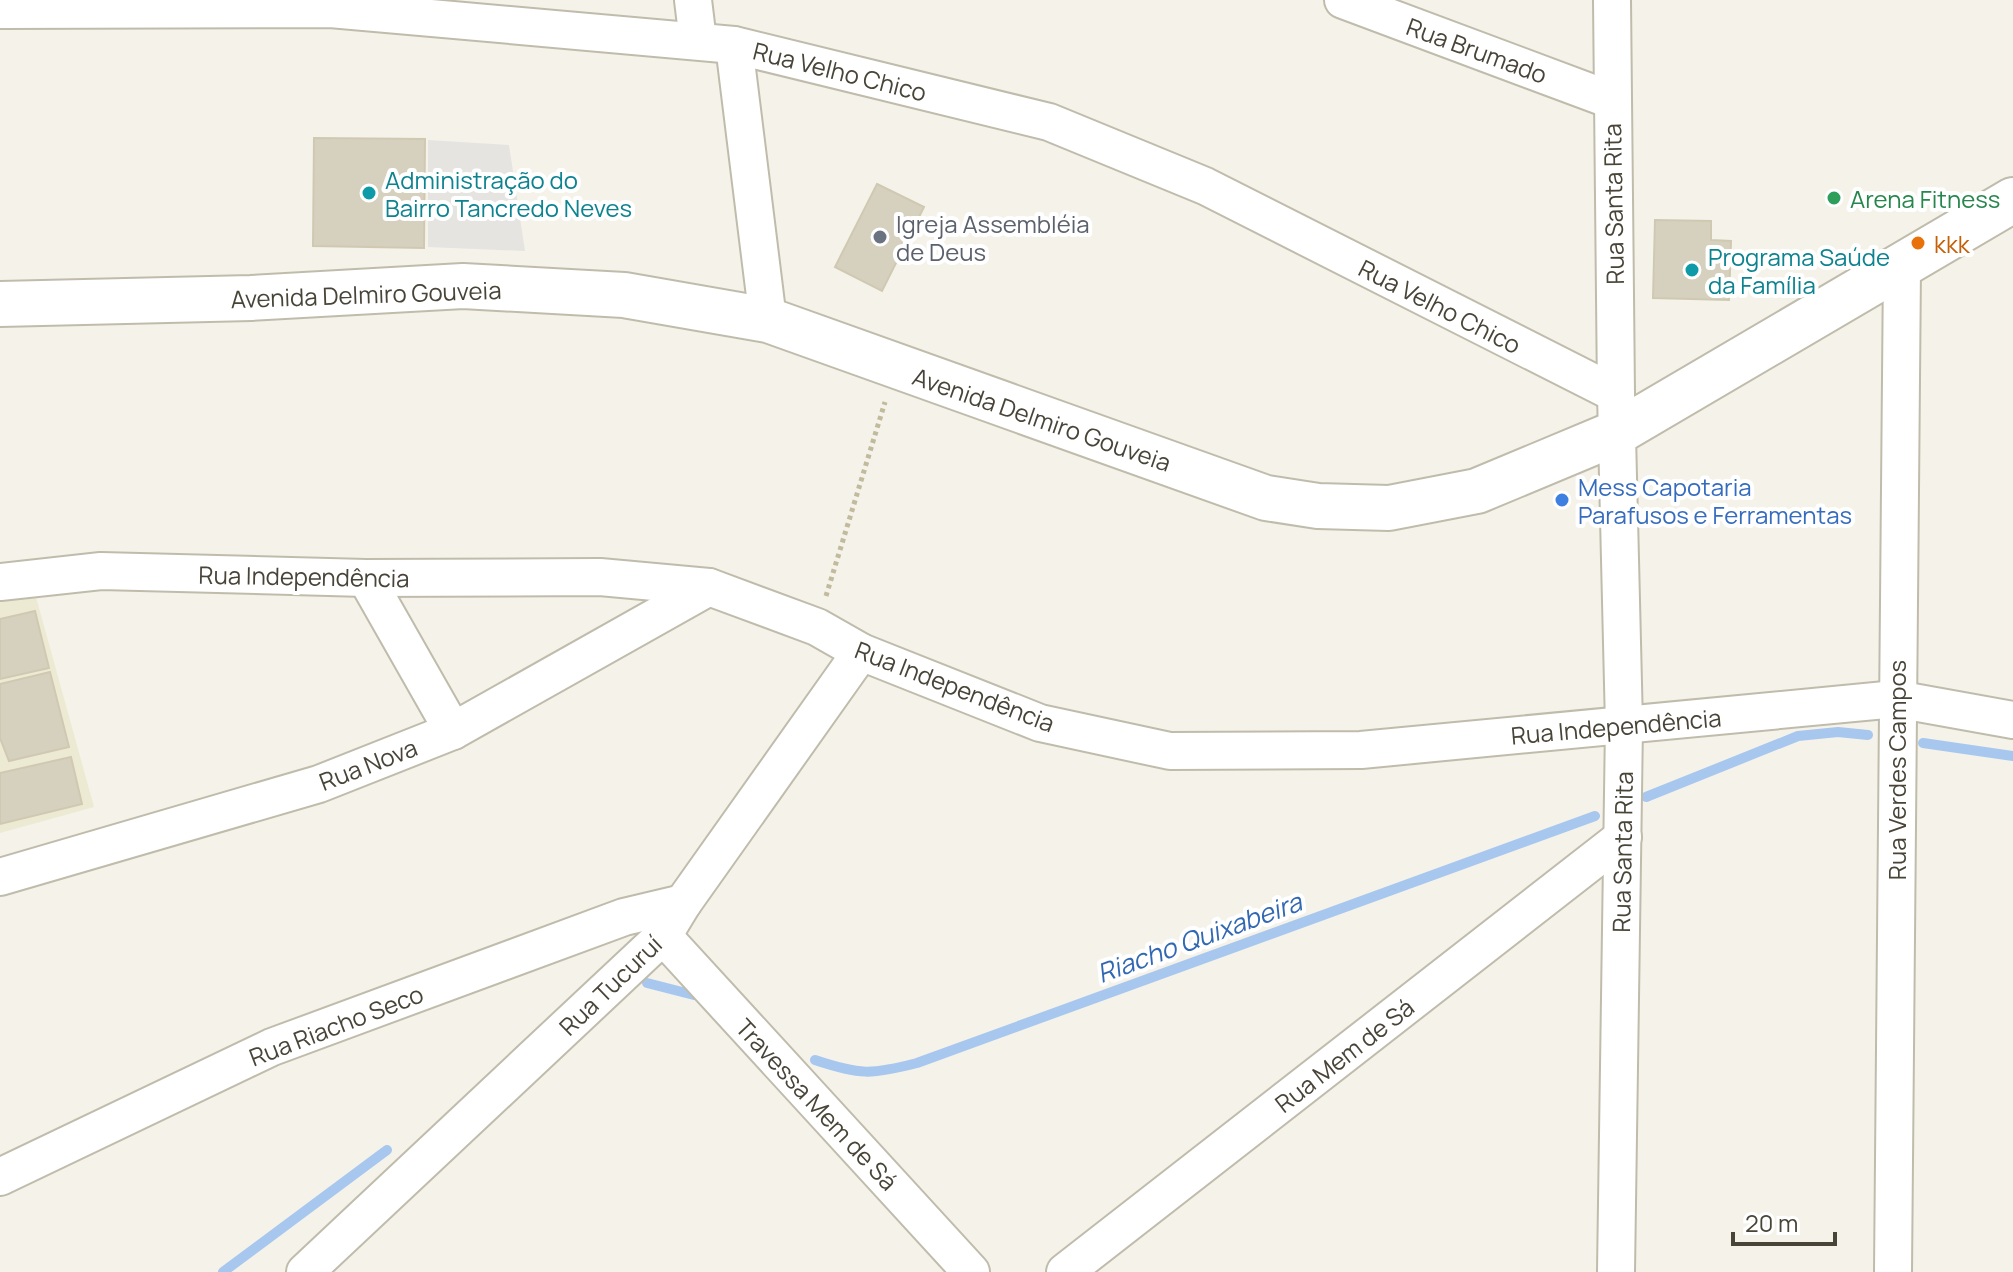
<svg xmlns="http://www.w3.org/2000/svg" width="2013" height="1272" viewBox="0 0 2013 1272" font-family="Manrope,sans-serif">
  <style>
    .education { fill: #edead3 }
    .parking { fill: #e6e4e1 }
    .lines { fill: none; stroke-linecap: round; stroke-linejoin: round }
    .stream { stroke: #a7c7ef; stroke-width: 10 }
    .building { fill: #d6d0bf; stroke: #d0c9b2; stroke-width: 2 }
    .minor-casing { stroke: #c0bcac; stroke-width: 40 }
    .tertiary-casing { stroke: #c0bcac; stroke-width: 48 }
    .path { stroke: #c1ba9d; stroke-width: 5; stroke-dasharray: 4 4; stroke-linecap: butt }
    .minor { stroke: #fff; stroke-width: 36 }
    .tertiary { stroke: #fff; stroke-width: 44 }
    .culture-dot { fill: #0f9aa8; stroke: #fff; stroke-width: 3 }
    .leisure-dot { fill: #2e9e5b; stroke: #fff; stroke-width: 3 }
    .worship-dot { fill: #6b7280; stroke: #fff; stroke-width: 3 }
    .food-dot { fill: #e8710a; stroke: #fff; stroke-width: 3 }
    .shop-dot { fill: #3f7fe0; stroke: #fff; stroke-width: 3 }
    .labels { text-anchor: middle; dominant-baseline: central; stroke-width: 8; stroke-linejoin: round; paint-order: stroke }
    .street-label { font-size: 24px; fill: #484438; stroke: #fff }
    .culture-label { font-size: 24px; fill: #0d838f; stroke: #fff; text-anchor: start }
    .leisure-label { font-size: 24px; fill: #27864d; stroke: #fff; text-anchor: start }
    .worship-label { font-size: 24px; fill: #5b616d; stroke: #fff; text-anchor: start }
    .food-label { font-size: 24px; fill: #c56008; stroke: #fff; text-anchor: start }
    .shop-label { font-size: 24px; fill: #366cbe; stroke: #fff; text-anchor: start }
    .water-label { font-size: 26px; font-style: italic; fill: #3268b2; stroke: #fff }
  </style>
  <rect width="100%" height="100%" fill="#f4f2e9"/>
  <polygon class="education" points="36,597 94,807 0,833 0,601"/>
  <polygon class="parking" points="428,140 509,145 525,251 428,247"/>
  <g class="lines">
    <g class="stream">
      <polyline points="1923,743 2013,756"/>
      <polyline points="1646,797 1798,736 1838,732 1868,735"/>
      <polyline points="647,983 694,995"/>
      <path d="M 815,1060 C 860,1075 871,1075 917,1063 L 1595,816"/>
      <polyline points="223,1272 387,1150"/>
    </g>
  </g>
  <g class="building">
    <polygon points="314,138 425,139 424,248 313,246"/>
    <polygon points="877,184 924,207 882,291 835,267"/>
    <polygon points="1655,220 1711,221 1711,240 1731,241 1729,300 1653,298"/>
    <polygon points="35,611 49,668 0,679 0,619"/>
    <polygon points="50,672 69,747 9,761 0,738 0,684"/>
    <polygon points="71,757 82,804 0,824 0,773"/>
  </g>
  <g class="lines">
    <defs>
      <g id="minor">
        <polyline points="693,0 698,41"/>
        <polyline points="1343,0 1611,100"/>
        <polyline points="1612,0 1616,394 1624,725 1616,1272"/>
        <polyline points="0,10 330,9 734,45 1049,122 1205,186 1616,394"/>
        <polyline points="734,45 768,320"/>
        <polyline points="366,578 453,731"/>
        <polyline points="0,582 101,571 366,578 600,577 709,587 817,627 861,652 1040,723 1170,751 1361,750 1896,699 2013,720"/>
        <polyline points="0,877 319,784 453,731 709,587"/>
        <polyline points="663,936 971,1272"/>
        <polyline points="0,1177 272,1047 624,917 683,903"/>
        <polyline points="305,1272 663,936 683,903 861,652"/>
        <polyline points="1065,1272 1623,837"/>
        <polyline points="1893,1272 1902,267"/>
      </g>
      <polyline id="tertiary" points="0,304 251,298 463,286 624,295 768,320 1266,498 1318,506 1389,508 1477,491 1616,433 2013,200"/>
    </defs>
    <use href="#minor" class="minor-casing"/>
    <use href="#tertiary" class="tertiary-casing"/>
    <polyline class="path" points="826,596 885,402"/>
    <use href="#minor" class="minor"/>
    <use href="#tertiary" class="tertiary"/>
  </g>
  <g class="culture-dot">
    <circle cx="369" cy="193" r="8"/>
    <circle cx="1692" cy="270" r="8"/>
  </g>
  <circle class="leisure-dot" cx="1834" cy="198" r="8"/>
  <circle class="worship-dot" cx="880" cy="237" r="8"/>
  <circle class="food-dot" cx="1918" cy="243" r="8"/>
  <circle class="shop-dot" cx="1562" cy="500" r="8"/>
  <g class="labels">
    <g class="street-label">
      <text transform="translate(1477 50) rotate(20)">Rua Brumado</text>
      <text transform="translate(840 71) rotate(14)">Rua Velho Chico</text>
      <text transform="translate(1613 204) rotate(-91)">Rua Santa Rita</text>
      <text transform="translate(366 294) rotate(-2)">Avenida Delmiro Gouveia</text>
      <text transform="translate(1440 306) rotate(27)">Rua Velho Chico</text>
      <text transform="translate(1042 419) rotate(19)">Avenida Delmiro Gouveia</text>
      <text transform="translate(304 576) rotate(1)">Rua Independência</text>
      <text transform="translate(955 686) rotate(21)">Rua Independência</text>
      <text transform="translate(1616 726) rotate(-5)">Rua Independência</text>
      <text transform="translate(368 764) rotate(-21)">Rua Nova</text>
      <text transform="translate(1896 770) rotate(-90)">Rua Verdes Campos</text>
      <text transform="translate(1622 852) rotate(-89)">Rua Santa Rita</text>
      <text transform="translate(610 985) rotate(-44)">Rua Tucuruí</text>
      <text transform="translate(336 1025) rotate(-21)">Rua Riacho Seco</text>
      <text transform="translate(1344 1055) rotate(-38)">Rua Mem de Sá</text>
      <text transform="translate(817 1104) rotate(47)">Travessa Mem de Sá</text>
    </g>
    <g class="culture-label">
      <text x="385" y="179">Administração do<tspan x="385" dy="28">Bairro Tancredo Neves</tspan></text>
      <text x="1708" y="256">Programa Saúde<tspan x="1708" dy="28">da Família</tspan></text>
    </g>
    <g class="leisure-label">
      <text x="1850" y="198">Arena Fitness</text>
    </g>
    <g class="worship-label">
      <text x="896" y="223">Igreja Assembléia<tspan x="896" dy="28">de Deus</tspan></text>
    </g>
    <g class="food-label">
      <text x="1934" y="243">kkk</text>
    </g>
    <g class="shop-label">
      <text x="1578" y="486">Mess Capotaria<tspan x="1578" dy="28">Parafusos e Ferramentas</tspan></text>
    </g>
    <g class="water-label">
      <text transform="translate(1199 937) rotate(-20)">Riacho Quixabeira</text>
    </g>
  </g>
  <path d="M1733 1232v12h102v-12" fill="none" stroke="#484438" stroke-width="4"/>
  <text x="1745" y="1232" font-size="24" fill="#484438" stroke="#ffffff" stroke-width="6" paint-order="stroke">20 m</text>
</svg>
